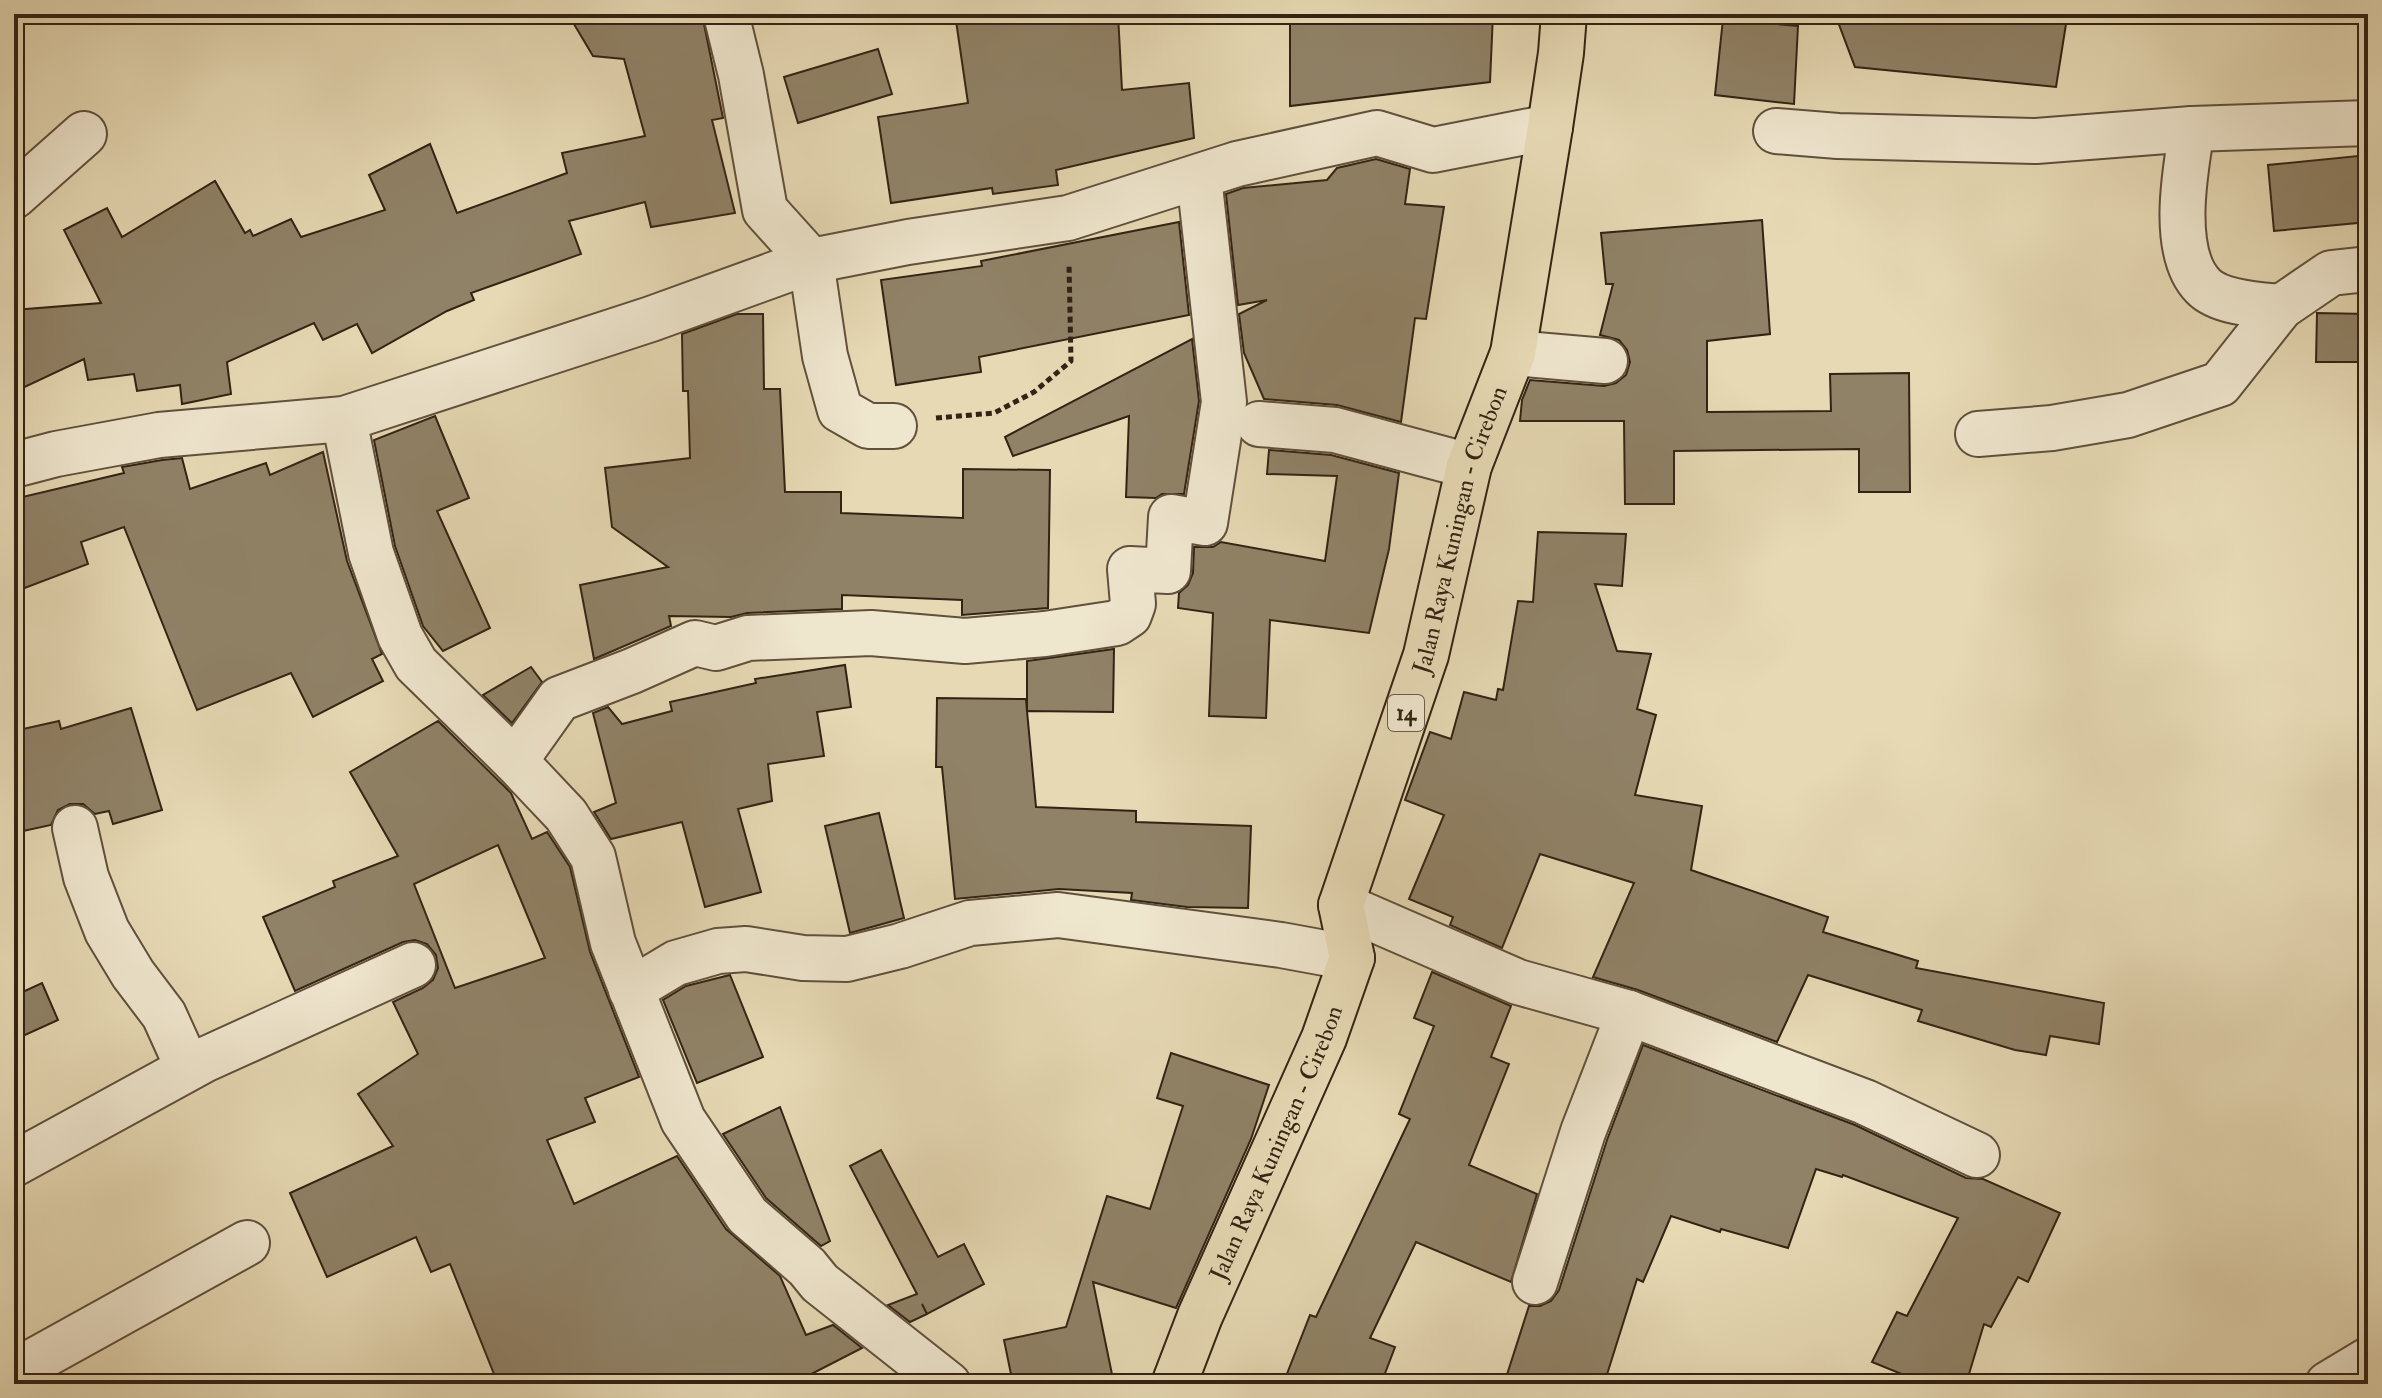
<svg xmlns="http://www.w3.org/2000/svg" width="2382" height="1398" viewBox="0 0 2382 1398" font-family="'IM FELL Double Pica',serif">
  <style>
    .building { fill: #908267; stroke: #332314; stroke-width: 2; fill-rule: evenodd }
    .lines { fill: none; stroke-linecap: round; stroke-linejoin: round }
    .street-casing { stroke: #60503c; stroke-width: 48 }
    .highway-casing { stroke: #332314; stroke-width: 48 }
    .path { stroke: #332314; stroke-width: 5; stroke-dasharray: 6 4; stroke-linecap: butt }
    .street { stroke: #efe6ce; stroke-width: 44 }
    .highway { stroke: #e6d9b4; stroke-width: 44 }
    .labels { text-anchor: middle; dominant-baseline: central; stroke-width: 6; stroke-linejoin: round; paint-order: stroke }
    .shield { fill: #efe6ce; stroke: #6b5e4c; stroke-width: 2 }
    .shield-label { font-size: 22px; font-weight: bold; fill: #332314 }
    .street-label { font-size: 24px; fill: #332314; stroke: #efe6ce }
  </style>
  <rect width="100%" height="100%" fill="#e6d9b4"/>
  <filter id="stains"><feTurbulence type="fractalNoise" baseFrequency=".0025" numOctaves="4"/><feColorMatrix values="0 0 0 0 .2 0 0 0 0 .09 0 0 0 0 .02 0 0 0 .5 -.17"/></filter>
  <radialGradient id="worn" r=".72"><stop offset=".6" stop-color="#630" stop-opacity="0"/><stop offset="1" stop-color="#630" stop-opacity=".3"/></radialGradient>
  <g class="building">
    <polygon points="568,14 702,14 723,118 712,120 735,213 651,227 645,202 569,221 581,254 471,293 474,300 447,311 372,353 357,324 323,340 314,323 227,362 231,394 182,404 180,385 137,391 134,374 88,380 84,359 14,392 14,310 101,303 64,230 107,208 122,237 215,181 245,233 250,230 253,236 291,219 301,237 385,210 369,175 430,144 457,213 567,173 562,153 645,136 624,59 593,56"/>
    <polygon points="955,14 1118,14 1122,90 1189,83 1194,138 1056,170 1058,185 993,194 992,188 891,203 878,117 968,103"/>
    <polygon points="1290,14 1493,14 1490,82 1290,106"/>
    <polygon points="1835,14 2016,14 2067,18 2056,87 1855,67"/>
    <polygon points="1723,19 1798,26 1794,104 1715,95"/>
    <polygon points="878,49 892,94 798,123 784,77"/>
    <polygon points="2368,155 2368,222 2274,231 2268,165"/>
    <polygon points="1376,159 1410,169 1405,204 1444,207 1426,319 1415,318 1401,422 1337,405 1264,399 1244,353 1239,314 1267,300 1238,305 1226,194 1243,188 1327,180 1337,168"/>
    <polygon points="1762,220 1770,334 1707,341 1707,412 1831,411 1830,374 1909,373 1910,492 1859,492 1859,449 1674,451 1674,504 1625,504 1624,421 1520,421 1522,400 1530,380 1604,386 1616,383 1626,375 1630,362 1627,350 1619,340 1600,335 1613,284 1606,284 1601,233"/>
    <polygon points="1179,222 1189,315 979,357 981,372 896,385 881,280 982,266 981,261"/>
    <polygon points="2317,313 2368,314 2368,362 2316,362"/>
    <polygon points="737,314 763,314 764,389 780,389 785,492 841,492 841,513 963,518 963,469 1050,470 1048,608 962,615 962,600 842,595 842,609 747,613 731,617 669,616 671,626 594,659 580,585 668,567 612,527 605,468 690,458 688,391 683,391 682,334"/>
    <polygon points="1192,339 1199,401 1184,494 1162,494 1156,498 1126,497 1129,416 1013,456 1005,437"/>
    <polygon points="435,416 469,498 437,511 490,628 443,651 423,626 395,546 374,440"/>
    <polygon points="1269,450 1331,455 1399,473 1389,549 1369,633 1270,620 1266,718 1209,716 1213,613 1178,608 1179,593 1188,585 1193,573 1194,547 1213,547 1221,542 1325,561 1337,476 1267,474"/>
    <polygon points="323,452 347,561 382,654 372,659 383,681 313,717 291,673 197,710 124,527 81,542 88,564 14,592 14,499 124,473 122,467 162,460 182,458 190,489 266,463 270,475"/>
    <polygon points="1538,532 1626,534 1622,586 1595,584 1617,651 1651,654 1637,709 1656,715 1635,795 1702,806 1691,870 1828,917 1823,932 1918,961 1916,968 2104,1003 2099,1044 2050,1036 2046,1055 2015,1050 1918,1021 1922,1010 1808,975 1777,1042 1638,990 1593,977 1634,883 1540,854 1502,948 1450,925 1453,917 1409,899 1444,815 1405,800 1430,732 1451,739 1464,692 1496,700 1498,689 1503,690 1518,601 1533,602"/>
    <polygon points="1114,649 1113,712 1027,711 1036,807 1136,811 1136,822 1251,826 1248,908 1187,907 1131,900 1132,893 1059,889 955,899 942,767 936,767 937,698 1026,699 1027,711 1027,661"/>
    <polygon points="845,665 851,707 817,712 824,756 768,764 772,801 738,809 761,892 705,907 682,822 611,839 594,812 616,803 593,713 608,707 622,724 672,711 670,702 756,683 755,679"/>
    <polygon points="531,667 542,682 512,723 483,695"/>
    <polygon points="131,708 162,810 113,824 109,811 95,814 83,804 70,804 58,810 51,825 14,833 14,731 59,721 61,729"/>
    <path d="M 438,721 L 511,793 L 532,839 L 547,832 L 570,867 L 590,952 L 639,1077 L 585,1098 L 595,1122 L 547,1140 L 574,1204 L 677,1156 L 726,1229 L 780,1276 L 806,1335 L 833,1325 L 862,1348 L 792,1384 L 498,1384 L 450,1264 L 431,1272 L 416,1237 L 327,1277 L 290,1193 L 393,1146 L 358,1094 L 418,1054 L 393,1002 L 423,988 L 433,980 L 438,968 L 436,955 L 427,944 L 415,940 L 403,942 L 295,991 L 263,917 L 335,887 L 333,881 L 398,856 L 350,772 ZM 498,845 L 545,958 L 455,988 L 414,884 Z"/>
    <polygon points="879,813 904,918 850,933 825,826"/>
    <polygon points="1432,972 1511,1006 1491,1057 1509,1064 1469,1165 1537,1194 1511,1282 1416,1242 1370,1338 1395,1347 1381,1384 1283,1384 1310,1315 1316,1317 1410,1119 1399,1114 1434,1026 1414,1018"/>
    <polygon points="730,975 763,1057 697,1083 663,1000 686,986"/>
    <polygon points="42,983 58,1020 14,1040 14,996"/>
    <polygon points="1643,1045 1855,1125 1966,1178 1983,1179 2060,1213 2028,1282 2018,1277 1991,1327 1984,1324 1966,1384 1926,1384 1872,1362 1897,1312 1907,1316 1958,1218 1843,1175 1842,1177 1816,1169 1788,1248 1721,1229 1720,1232 1671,1216 1643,1282 1637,1279 1604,1384 1504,1384 1529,1306 1540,1306 1551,1301 1559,1290 1607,1140"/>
    <polygon points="1171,1053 1269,1085 1251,1139 1176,1308 1093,1282 1114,1384 1013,1384 1004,1340 1066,1327 1107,1196 1150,1209 1183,1106 1157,1098"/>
    <polygon points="780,1107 830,1241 821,1246 766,1198 723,1134"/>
    <polygon points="881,1150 938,1257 964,1244 984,1284 927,1314 922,1304 927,1314 910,1322 888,1305 917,1294 850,1166"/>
  </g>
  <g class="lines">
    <defs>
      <g id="street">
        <polyline points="726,14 741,75 765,210 811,261 825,356 840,410 868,426 894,426"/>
        <path d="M 2192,129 C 2185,171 2170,252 2203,286 C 2219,303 2259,305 2281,307"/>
        <polyline points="1776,131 1838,136 2036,141 2192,129 2368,123"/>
        <polyline points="14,196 84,134"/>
        <polyline points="1513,353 1605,361"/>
        <polyline points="344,419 371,553 400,636 416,664 515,761 566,815 593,857 613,943 683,1120 747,1215 807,1267 820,1283 948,1384"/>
        <polyline points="1259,424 1335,430 1469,466"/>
        <polyline points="1978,434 2052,428 2128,415 2220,384 2281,307 2331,273 2368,269"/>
        <polyline points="14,465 56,454 159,435 344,419 651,319 811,261 908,242 1068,218 1237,164 1377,133 1433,150 1550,127"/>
        <polyline points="515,761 559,699 632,671 695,643 716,648 748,638 871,633 965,641 1045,634 1117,623 1129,615 1133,604 1130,569 1168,571 1171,517 1205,523 1224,402 1199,177"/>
        <polyline points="75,828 86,877 107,931 133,974 164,1015 188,1068"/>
        <polyline points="1341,905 1518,982 1629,1013 1865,1102 1977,1155"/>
        <polyline points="631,990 676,963 718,951 746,949 803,958 847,959 900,946 970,923 1058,915 1281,945 1352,958"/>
        <polyline points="14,1164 204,1060 413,965"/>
        <polyline points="1535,1282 1583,1132 1629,1013"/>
        <polyline points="14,1372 247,1243"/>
        <polyline points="2328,1384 2368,1360"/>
      </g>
      <g id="highway">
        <path id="s1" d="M 1174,1384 L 1200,1316 L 1324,1038 L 1352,958 L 1341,905 L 1426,655 L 1469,466 L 1513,353 L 1550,127 L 1561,53 L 1564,14"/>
      </g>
    </defs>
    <use href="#street" class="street-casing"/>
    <use href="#highway" class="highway-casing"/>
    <polyline class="path" points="936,418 994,413 1034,392 1071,361 1069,263"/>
    <use href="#street" class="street"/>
    <use href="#highway" class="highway"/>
  </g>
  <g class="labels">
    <rect class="shield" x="1388" y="695" width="36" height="36" rx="6"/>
    <g class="shield-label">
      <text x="1406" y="713">14</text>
    </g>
    <g class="street-label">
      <text stroke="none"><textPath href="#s1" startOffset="910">Jalan Raya Kuningan - Cirebon</textPath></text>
      <text stroke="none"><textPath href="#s1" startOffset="262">Jalan Raya Kuningan - Cirebon</textPath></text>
    </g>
  </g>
  <rect width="2382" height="1398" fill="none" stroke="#e6d9b4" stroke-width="48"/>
  <rect x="16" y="16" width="2350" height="1366" fill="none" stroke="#332314" stroke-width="4"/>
  <rect x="24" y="24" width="2334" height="1350" fill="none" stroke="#332314" stroke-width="2"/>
  <rect width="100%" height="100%" filter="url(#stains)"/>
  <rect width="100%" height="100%" fill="url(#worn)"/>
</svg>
